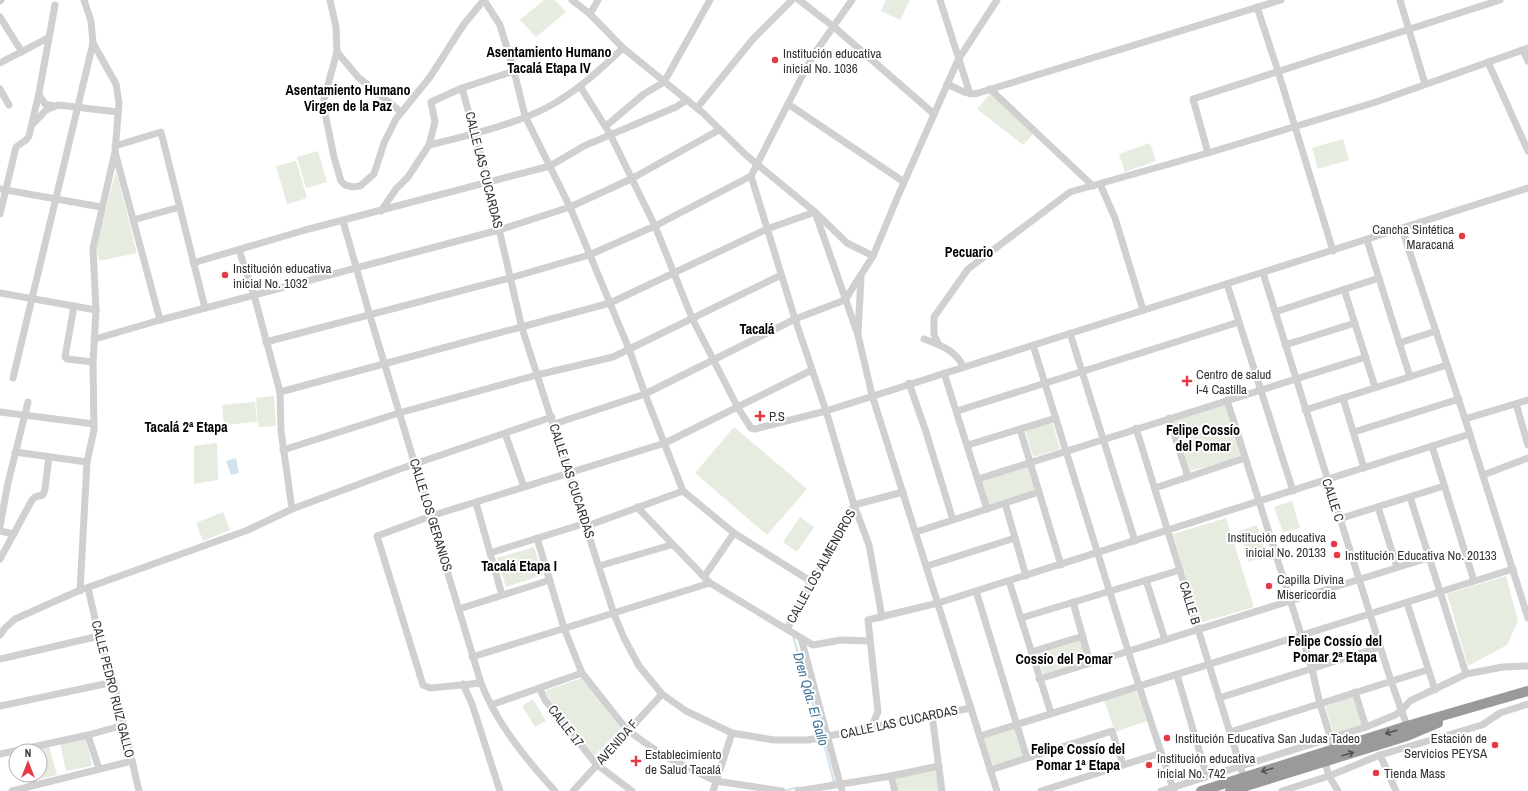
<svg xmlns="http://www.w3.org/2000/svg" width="1528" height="791" viewBox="0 0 1528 791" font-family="'Archivo Narrow',sans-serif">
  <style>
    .green { fill: #e6ecdf }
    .water { fill: #cfe2ee }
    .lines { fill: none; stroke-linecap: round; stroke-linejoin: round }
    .stream { stroke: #cfe2ee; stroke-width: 2 }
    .minor { stroke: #d0d0d0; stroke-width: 7 }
    .highway { stroke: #9a9a9a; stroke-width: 10 }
    .oneway { stroke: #525252 }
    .poi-dot { fill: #e63946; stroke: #fff; stroke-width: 1.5 }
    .labels { text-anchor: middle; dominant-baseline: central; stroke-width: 4; stroke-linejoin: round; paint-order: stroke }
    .poi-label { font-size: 13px; fill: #333; stroke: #fff; text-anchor: start }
    .street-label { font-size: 13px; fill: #333; stroke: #fff }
    .neighbourhood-label { font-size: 14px; font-weight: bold; fill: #000; stroke: #fff }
    .water-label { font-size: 14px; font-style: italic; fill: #3f7597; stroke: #fff }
  </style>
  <rect width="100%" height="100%" fill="#fff"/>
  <g class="green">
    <polygon points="544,0 555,0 566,12 536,37 520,20"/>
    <polygon points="886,0 910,0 900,20 881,11"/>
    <polygon points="990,94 1034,133 1023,145 977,109"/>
    <polygon points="1343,139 1349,160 1318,169 1312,148"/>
    <polygon points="1150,143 1156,161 1125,172 1119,154"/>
    <polygon points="318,151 327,182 306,188 297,157"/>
    <polygon points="296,161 307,198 287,204 276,166"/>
    <polygon points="116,171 137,253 99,261 96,245"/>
    <polygon points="274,396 276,426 258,427 256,398"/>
    <polygon points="255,402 257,422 224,425 222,405"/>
    <polygon points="1226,404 1243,457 1190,471 1173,419"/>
    <polygon points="1052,422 1060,449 1033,457 1025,430"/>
    <polygon points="734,427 807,489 767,535 695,473"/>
    <polygon points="217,443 218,480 194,484 194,446"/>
    <polygon points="1028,465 1036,490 987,505 980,480"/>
    <polygon points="1292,501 1300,528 1283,532 1274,507"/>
    <polygon points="223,512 230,530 203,541 196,523"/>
    <polygon points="800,517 814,527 797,552 783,542"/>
    <polygon points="1226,518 1254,607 1200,623 1173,534"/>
    <polygon points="1257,525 1267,556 1249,562 1239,531"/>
    <polygon points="534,547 543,575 506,587 497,558"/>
    <polygon points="1506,576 1518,621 1507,645 1468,666 1447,594"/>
    <polygon points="1082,638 1088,660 1043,674 1036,652"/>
    <polygon points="582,678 621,729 594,756 563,719 546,693 547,690"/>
    <polygon points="1136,690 1147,721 1115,732 1104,700"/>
    <polygon points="1353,696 1362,725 1334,735 1325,705"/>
    <polygon points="533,699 546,721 535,727 522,706"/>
    <polygon points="1015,727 1024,756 993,765 984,738"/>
    <polygon points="86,737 92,766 66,771 60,743"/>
    <polygon points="49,746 57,775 39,779 40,751 32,750"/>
    <polygon points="935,769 940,791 898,791 894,777"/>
  </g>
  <polygon class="water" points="236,458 239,473 231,475 226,461"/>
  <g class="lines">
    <g class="stream">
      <polyline points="809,578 813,570"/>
      <polyline points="792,616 807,582"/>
      <polyline points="793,636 822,735"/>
      <polyline points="823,740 834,782 832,782"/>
      <polyline points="785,791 798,787"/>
    </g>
    <g class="minor">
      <polyline points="330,0 336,27 337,52 324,99 324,108 334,157 341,181 345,185 353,187 360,186 374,174 384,143 396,119 430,77 464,24 484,0 500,25 514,71 525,116 570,207 629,349 645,394 683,491 734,533 812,582"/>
      <polyline points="572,0 590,14 623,48 703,113 746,155 815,212 847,243 873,256"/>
      <polyline points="799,0 834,27 934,114"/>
      <polyline points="940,0 970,94"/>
      <polyline points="1400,0 1425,84"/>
      <polyline points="0,1 1,0"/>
      <polyline points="1257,7 1278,71 1333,251"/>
      <polyline points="590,14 598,0"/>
      <polyline points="0,17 22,52"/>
      <polyline points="93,43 116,84 119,103 115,152 160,320"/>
      <polyline points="1523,50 1528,61"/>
      <polyline points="337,52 358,77 401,112"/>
      <polyline points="1488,62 1528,151"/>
      <polyline points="0,63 48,38"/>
      <polyline points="947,84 964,92 975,94 1281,0"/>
      <polyline points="580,86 610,134 655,226 692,318 738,408 751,428 755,429 826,411 1528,188"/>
      <polyline points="462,88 488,182 522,328 614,614 624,638 639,666 662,694 686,711 732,733 774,740 808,740 971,708"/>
      <polyline points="0,89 9,105"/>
      <polyline points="990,89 1093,186"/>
      <polyline points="39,95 45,104 54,106"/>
      <polyline points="788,104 904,182"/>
      <polyline points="697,108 753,39 792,0"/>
      <polyline points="34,123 46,110 58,105 118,112"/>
      <polyline points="606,126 644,94 664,82 710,0"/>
      <path d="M 429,145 C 464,137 515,124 546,108 C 575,93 600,70 623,48"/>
      <polyline points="115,146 161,132 205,308"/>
      <polyline points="1208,153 1193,99 1500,0"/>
      <polyline points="751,176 795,319 826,411 854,505 869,545 882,617"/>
      <polyline points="1100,184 1115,218 1143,310"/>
      <polyline points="0,189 101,207"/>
      <polyline points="381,211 396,189 408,177 429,145 435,122 431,102 462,88 514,71"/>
      <polyline points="0,214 16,147 26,140 29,136 39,93 55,5"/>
      <polyline points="133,220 180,207"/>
      <path d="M 343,221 L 370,316 L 481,683 C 497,724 526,759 555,791"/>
      <polyline points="1402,229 1465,419 1528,618"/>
      <polyline points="1367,240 1410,377"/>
      <polyline points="239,250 254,295 280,392 281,431 292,509"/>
      <polyline points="193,263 305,230 550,166 584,146 676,107 687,100"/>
      <polyline points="1263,273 1391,681 1407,726"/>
      <polyline points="1227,284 1293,491"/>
      <polyline points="1344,289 1375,387"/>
      <polyline points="0,293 96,310"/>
      <polyline points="74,306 65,357 67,359 93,362"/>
      <polyline points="1275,312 1379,278"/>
      <polyline points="858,332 861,278"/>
      <polyline points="1070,333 1135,541"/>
      <polyline points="95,339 160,320 499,230 570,207 631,179 719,130"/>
      <path d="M 924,339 C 940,345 955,350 963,366"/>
      <polyline points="266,342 510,278 589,255 655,226 751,176 812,57 852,0"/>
      <polyline points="938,343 934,335 934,317 968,269 1070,192 1208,153 1376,102 1528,48"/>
      <polyline points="1399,343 1436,331"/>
      <polyline points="1033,345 1139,686 1174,791"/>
      <polyline points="1285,345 1355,323"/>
      <polyline points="944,373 987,509"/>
      <polyline points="13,378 93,43 91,21 84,0"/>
      <polyline points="909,383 926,432 953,520"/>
      <polyline points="280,392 610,303 767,229 815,212 858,335 872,395 997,791"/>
      <polyline points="1343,398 1364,468"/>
      <polyline points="1227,400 1312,669 1320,704 1334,749"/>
      <polyline points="1516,404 1528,445"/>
      <polyline points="1305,410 1447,365"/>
      <polyline points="957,411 1239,322"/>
      <polyline points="0,412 94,424"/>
      <polyline points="1169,418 1188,477"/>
      <polyline points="1465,419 1528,400"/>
      <polyline points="554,424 645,394 795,319 845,300 873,256 898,196 958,60 997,0"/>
      <polyline points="1136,428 1244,778"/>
      <polyline points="1020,429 1061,565"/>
      <polyline points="1354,432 1459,399"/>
      <polyline points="505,433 524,487"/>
      <polyline points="968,445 1056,418"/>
      <polyline points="1432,446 1474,581"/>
      <polyline points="283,450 399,413 537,375 613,357 781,275"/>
      <polyline points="15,452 87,462"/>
      <polyline points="1483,475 1528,458"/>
      <polyline points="978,479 1366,357"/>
      <polyline points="1155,488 1245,458"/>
      <polyline points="1410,497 1466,674"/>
      <polyline points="476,503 502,595"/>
      <polyline points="1005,503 1026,576"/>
      <polyline points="637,507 710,583 813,645 841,640 870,641"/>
      <polyline points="1378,507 1397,567"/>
      <polyline points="1339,519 1444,486"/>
      <polyline points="0,526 8,483 28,402"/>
      <polyline points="587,526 683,491"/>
      <polyline points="0,531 14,534"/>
      <polyline points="916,532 1039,492"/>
      <polyline points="537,538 564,628 582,673 627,730 664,756 716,781 782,791"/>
      <polyline points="490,553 586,523"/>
      <polyline points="0,559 32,500 35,497 43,495 45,489 49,457"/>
      <polyline points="599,566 671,545"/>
      <polyline points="927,566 1015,538"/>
      <polyline points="704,577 734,533"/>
      <polyline points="1146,580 1165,640"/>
      <polyline points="1009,581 1051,713"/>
      <polyline points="88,588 99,636 114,682 139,791"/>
      <polyline points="80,591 87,462 94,430 93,362 96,310 93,248 115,152"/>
      <polyline points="976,591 1027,758"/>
      <polyline points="1073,602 1090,663"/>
      <polyline points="1407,603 1435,690"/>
      <polyline points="459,609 550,580"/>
      <polyline points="1021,618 1180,570"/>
      <polyline points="787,629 854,505 903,492"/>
      <polyline points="0,635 5,628 15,619 78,591 248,530 292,509 397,470 552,417"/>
      <polyline points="801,638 842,791"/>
      <polyline points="1031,652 1083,636"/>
      <polyline points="472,657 710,583"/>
      <polyline points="0,659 99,636"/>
      <polyline points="1177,675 1207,777"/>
      <polyline points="1039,679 1428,558"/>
      <polyline points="481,683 430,688 423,685 377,536 431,516 665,443 812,370"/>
      <polyline points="463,684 472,704 500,791"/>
      <polyline points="540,689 545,700 596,764 632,791"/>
      <polyline points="1355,692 1366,727"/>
      <polyline points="1219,698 1380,647"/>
      <polyline points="491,705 582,673"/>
      <polyline points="0,706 114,682"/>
      <polyline points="932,715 942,791"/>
      <polyline points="871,728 878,712 868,620 938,603 1470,434"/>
      <polyline points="1230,732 1427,670"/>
      <polyline points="88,735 99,769"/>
      <polyline points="980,736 1513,569"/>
      <polyline points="0,754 88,735 124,725"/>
      <polyline points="1380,755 1396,791"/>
      <polyline points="1325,762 1329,776 1338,791"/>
      <polyline points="990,770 1112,731 1123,765"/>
      <polyline points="32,775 34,785"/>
      <polyline points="891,776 895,791"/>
      <polyline points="12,791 132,761"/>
      <polyline points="573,791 662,694"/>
      <polyline points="713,791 732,733"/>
      <polyline points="798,791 891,776 939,766"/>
      <polyline points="1041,791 1161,753"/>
      <polyline points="1161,791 1366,727 1395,715 1401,711 1410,701 1466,674 1503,667 1528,666"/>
      <polyline points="1282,791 1329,776 1380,755 1482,725 1500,713 1528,704"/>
    </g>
    <g class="highway">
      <polyline points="1201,791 1407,726 1528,691"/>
      <polyline points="1230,791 1407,736 1438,723"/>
    </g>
  </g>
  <defs><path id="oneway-shaft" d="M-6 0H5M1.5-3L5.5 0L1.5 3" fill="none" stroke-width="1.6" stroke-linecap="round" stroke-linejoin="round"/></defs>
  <g class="oneway">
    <use href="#oneway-shaft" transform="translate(1391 732) rotate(163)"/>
    <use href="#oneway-shaft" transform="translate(1348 754) rotate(-17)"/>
    <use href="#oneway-shaft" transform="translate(1267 770) rotate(163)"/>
  </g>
  <g class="poi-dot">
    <circle cx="775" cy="60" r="4"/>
    <circle cx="1462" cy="236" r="4"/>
    <circle cx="225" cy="275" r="4"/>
    <path d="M1185 375h4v4h4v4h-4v4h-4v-4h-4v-4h4z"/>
    <path d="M758 410h4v4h4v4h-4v4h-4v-4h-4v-4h4z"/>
    <circle cx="1334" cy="544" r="4"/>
    <circle cx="1337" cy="555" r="4"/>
    <circle cx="1269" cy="586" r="4"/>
    <circle cx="1167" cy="738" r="4"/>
    <circle cx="1495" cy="745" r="4"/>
    <path d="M634 755h4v4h4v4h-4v4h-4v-4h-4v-4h4z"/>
    <circle cx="1149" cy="765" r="4"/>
    <circle cx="1376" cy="773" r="4"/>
  </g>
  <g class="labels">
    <g class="poi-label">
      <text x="783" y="53">Institución educativa<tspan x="783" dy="15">inicial No. 1036</tspan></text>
      <text x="1454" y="229" text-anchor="end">Cancha Sintética<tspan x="1454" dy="15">Maracaná</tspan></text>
      <text x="233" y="268">Institución educativa<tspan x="233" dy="15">inicial No. 1032</tspan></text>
      <text x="1196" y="374">Centro de salud<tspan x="1196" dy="15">I-4 Castilla</tspan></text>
      <text x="769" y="416">P.S</text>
      <text x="1326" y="537" text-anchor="end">Institución educativa<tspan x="1326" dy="15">inicial No. 20133</tspan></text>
      <text x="1345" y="555">Institución Educativa No. 20133</text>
      <text x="1277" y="579">Capilla Divina<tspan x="1277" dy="15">Misericordia</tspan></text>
      <text x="1175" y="738">Institución Educativa San Judas Tadeo</text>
      <text x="1487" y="738" text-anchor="end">Estación de<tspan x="1487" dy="15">Servicios PEYSA</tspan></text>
      <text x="645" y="754">Establecimiento<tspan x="645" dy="15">de Salud Tacalá</tspan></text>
      <text x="1157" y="758">Institución educativa<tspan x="1157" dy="15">inicial No. 742</tspan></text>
      <text x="1384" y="773">Tienda Mass</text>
    </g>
    <g class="street-label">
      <text transform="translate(484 170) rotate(76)">CALLE LAS CUCARDAS</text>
      <text transform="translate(572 481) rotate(72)">CALLE LAS CUCARDAS</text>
      <text transform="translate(1333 500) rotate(72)">CALLE C</text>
      <text transform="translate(431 515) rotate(73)">CALLE LOS GERANIOS</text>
      <text transform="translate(821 566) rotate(-61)">CALLE LOS ALMENDROS</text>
      <text transform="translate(1190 603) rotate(73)">CALLE B</text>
      <text transform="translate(113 689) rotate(76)">CALLE PEDRO RUIZ GALLO</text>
      <text transform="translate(899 722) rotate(-12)">CALLE LAS CUCARDAS</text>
      <text transform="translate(566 726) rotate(52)">CALLE 17</text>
      <text transform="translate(617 742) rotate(-48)">AVENIDA F</text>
    </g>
    <g class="neighbourhood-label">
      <text x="549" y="52">Asentamiento Humano<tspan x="549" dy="16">Tacalá Etapa IV</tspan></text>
      <text x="348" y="90">Asentamiento Humano<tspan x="348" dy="16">Virgen de la Paz</tspan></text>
      <text x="969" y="252">Pecuario</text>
      <text x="757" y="329">Tacalá</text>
      <text x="186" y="427">Tacalá 2ª Etapa</text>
      <text x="1203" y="430">Felipe Cossío<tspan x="1203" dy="16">del Pomar</tspan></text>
      <text x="519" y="566">Tacalá Etapa I</text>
      <text x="1335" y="641">Felipe Cossío del<tspan x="1335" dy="16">Pomar 2ª Etapa</tspan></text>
      <text x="1064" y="659">Cossío del Pomar</text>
      <text x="1078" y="749">Felipe Cossío del<tspan x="1078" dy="16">Pomar 1ª Etapa</tspan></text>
    </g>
    <g class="water-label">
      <text transform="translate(811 699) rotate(74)">Dren Qda. El Gallo</text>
    </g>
  </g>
  <g transform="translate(28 763)"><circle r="19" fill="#ffffff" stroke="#adadad"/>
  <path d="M0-3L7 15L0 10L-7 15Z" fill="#e63946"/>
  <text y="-6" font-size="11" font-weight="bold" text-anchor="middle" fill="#333333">N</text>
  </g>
</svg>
